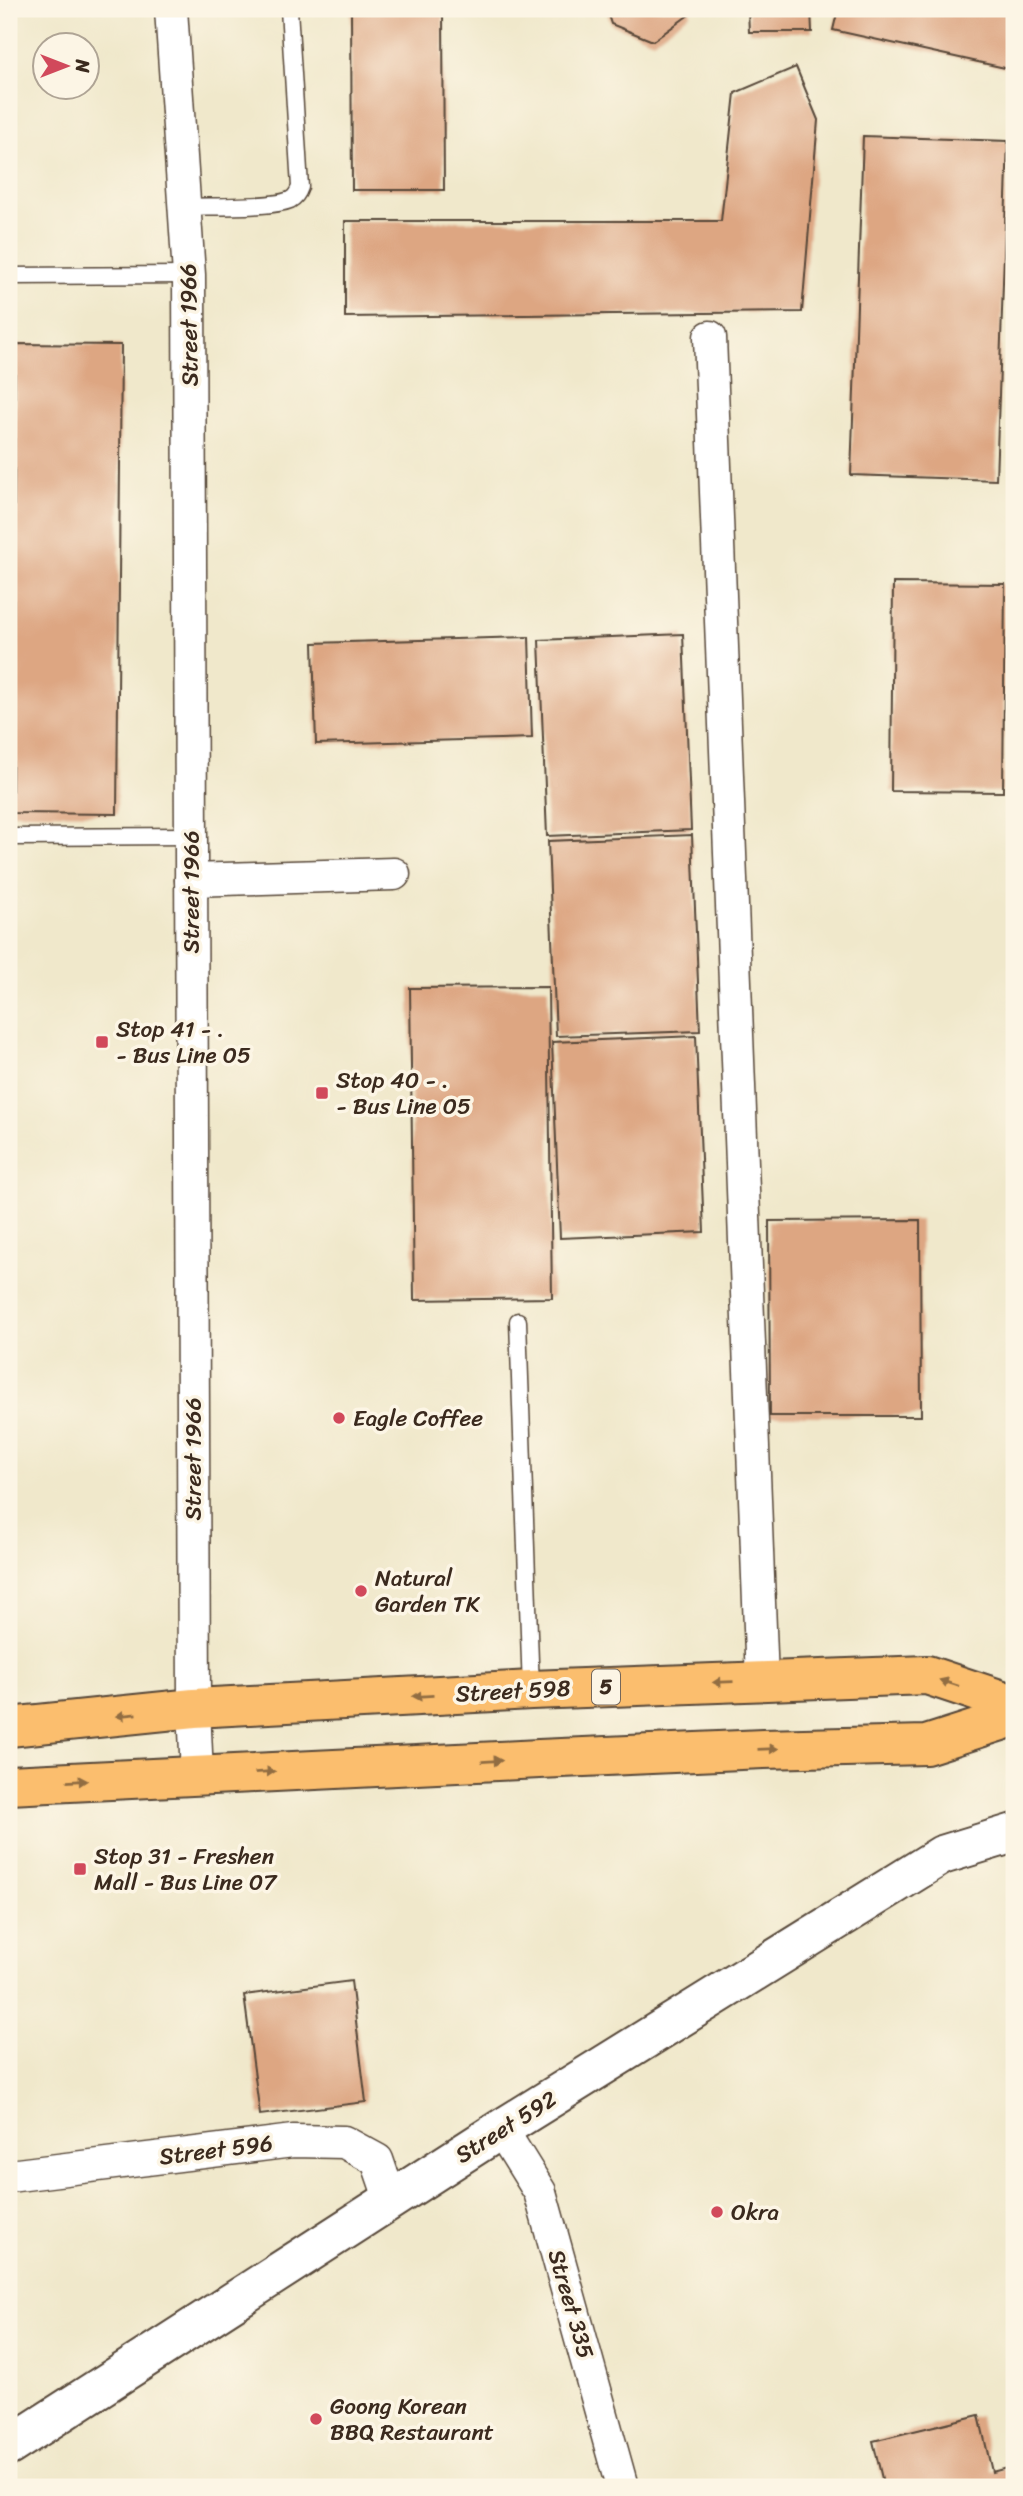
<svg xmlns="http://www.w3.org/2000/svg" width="1023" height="2496" viewBox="0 0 1023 2496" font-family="Sriracha,sans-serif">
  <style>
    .building { fill: #dda682 }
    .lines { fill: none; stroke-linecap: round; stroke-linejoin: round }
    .service-casing { stroke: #564638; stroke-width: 19 }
    .minor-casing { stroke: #564638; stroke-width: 35 }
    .tertiary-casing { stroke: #564638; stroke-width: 42 }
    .primary-casing { stroke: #564638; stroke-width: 42 }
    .service { stroke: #fff; stroke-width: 16 }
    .minor { stroke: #fff; stroke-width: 32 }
    .tertiary { stroke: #fff; stroke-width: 38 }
    .primary { stroke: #fbbe6e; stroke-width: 38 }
    .oneway { fill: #916d42 }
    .poi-dot { fill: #d1495b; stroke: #fcf5e5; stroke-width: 2.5 }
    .labels { text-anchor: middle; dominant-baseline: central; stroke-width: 7; stroke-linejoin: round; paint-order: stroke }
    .shield { fill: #fcf5e5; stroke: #75675a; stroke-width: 2 }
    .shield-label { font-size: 21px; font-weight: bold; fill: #3b2a1e }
    .street-label { font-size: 23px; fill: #3b2a1e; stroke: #fcf5e5 }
    .poi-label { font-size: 23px; fill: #3b2a1e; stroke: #fcf5e5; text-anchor: start }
  </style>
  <rect width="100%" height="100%" fill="#fcf5e5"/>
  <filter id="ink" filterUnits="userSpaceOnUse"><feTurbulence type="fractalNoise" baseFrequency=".0143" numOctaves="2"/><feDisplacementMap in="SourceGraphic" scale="14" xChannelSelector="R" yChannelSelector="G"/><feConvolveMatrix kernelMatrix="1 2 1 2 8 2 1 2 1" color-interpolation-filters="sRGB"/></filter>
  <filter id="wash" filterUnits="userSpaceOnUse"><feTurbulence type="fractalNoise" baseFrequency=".00686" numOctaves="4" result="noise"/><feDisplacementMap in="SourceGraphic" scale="28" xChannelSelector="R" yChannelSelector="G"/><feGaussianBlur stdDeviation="1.57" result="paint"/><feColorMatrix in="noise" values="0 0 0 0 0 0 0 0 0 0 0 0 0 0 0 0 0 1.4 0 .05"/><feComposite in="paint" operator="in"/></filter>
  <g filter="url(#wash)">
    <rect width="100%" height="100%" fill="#f0e8cb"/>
    <g id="blocks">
      <g class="building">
        <polygon points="351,9 443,9 444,190 352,190"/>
        <polygon points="606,9 690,9 690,14 653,41 611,24"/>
        <polygon points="748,9 811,9 812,32 749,32"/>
        <polygon points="838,9 1014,9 1014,70 833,30"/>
        <polygon points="796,67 818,120 802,312 345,317 345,221 721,221 735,93"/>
        <polygon points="863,136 1008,141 996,480 851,475"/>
        <polygon points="15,344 121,345 117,814 12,813"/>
        <polygon points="893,583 1005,584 1003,792 891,791"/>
        <polygon points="683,634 691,830 547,836 539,640"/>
        <polygon points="529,637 532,738 316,744 313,643"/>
        <polygon points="692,835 700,1031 556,1036 548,841"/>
        <polygon points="548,987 552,1298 414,1300 410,988"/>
        <polygon points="696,1036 704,1232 560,1238 552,1042"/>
        <polygon points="920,1220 921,1416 770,1416 769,1221"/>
        <polygon points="351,1981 366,2102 260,2115 244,1995"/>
        <polygon points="979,2415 992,2472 1014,2466 1014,2487 884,2487 873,2441"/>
      </g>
    </g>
  </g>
  <g filter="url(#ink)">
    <use href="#blocks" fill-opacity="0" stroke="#564638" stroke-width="2"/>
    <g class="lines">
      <defs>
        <g id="service">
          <path d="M 185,207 C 208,206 272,208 290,200 C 296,197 298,193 300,187 L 289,9"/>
          <polyline points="9,276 189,275"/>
          <polyline points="9,837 191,836"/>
          <polyline points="518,1321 531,1690"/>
        </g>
        <g id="minor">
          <polyline points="171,9 189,275 194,1708 197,1775"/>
          <polyline points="710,337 762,1680"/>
          <polyline points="191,880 394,874"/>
          <polyline points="501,2129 540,2192 622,2487"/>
          <polyline points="9,2176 293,2141 344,2142 377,2160 391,2201"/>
        </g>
        <polyline id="tertiary" points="9,2446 501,2129 942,1855 1014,1833"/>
        <g id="primary">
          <polyline points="9,1727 194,1708 531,1690 927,1675 1014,1704"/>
          <polyline points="9,1785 539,1759 763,1749 926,1745 1014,1717"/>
        </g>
      </defs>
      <use href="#service" class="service-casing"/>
      <use href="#minor" class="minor-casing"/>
      <use href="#tertiary" class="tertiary-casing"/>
      <use href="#primary" class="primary-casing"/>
      <use href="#service" class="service"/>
      <use href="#minor" class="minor"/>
      <use href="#tertiary" class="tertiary"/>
      <use href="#primary" class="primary"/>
    </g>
    <defs><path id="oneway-solid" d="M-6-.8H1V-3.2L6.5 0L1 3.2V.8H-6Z" transform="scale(1.75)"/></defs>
    <g class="oneway">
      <use href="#oneway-solid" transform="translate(723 1682) rotate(178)"/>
      <use href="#oneway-solid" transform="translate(949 1683) rotate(-162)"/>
      <use href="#oneway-solid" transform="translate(423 1696) rotate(177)"/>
      <use href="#oneway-solid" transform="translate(126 1715) rotate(174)"/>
      <use href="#oneway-solid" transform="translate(768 1749) rotate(-2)"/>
      <use href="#oneway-solid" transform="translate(492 1761) rotate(-3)"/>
      <use href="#oneway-solid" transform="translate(265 1772) rotate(-3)"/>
      <use href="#oneway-solid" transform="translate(77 1781) rotate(-3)"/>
    </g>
  </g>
  <g class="poi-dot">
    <rect x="95" y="1035" width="14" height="14" rx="3.5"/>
    <rect x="315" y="1086" width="14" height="14" rx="3.5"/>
    <circle cx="339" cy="1418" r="7"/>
    <circle cx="361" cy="1591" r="7"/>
    <rect x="73" y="1862" width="14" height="14" rx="3.5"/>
    <circle cx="717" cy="2212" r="7"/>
    <circle cx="316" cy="2419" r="7"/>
  </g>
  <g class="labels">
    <rect class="shield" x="592" y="1669.5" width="28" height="35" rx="5"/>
    <g class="shield-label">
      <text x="606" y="1687">5</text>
    </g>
    <g class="street-label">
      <text transform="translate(189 325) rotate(-91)">Street 1966</text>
      <text transform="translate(191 892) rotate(-90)">Street 1966</text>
      <text transform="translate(193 1459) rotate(-90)">Street 1966</text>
      <text transform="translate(513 1691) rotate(-3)">Street 598</text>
      <text transform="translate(506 2127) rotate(-32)">Street 592</text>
      <text transform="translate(216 2150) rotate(-7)">Street 596</text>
      <text transform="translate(571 2304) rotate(74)">Street 335</text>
    </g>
    <g class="poi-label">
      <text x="116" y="1029">Stop 41 - .<tspan x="116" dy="26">- Bus Line 05</tspan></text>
      <text x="336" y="1080">Stop 40 - .<tspan x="336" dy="26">- Bus Line 05</tspan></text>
      <text x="353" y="1418">Eagle Coffee</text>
      <text x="375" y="1578">Natural<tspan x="375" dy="26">Garden TK</tspan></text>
      <text x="94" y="1856">Stop 31 - Freshen<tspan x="94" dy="26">Mall - Bus Line 07</tspan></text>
      <text x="731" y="2212">Okra</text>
      <text x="330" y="2406">Goong Korean<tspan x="330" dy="26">BBQ Restaurant</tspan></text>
    </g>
  </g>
  <rect width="1023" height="2496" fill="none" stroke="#fcf5e5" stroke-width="35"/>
  <g transform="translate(66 66) rotate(90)"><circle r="33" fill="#fcf5e5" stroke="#afa495" stroke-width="2"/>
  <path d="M0-5L12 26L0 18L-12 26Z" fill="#d1495b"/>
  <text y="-10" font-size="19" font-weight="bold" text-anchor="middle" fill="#3b2a1e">N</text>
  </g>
</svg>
